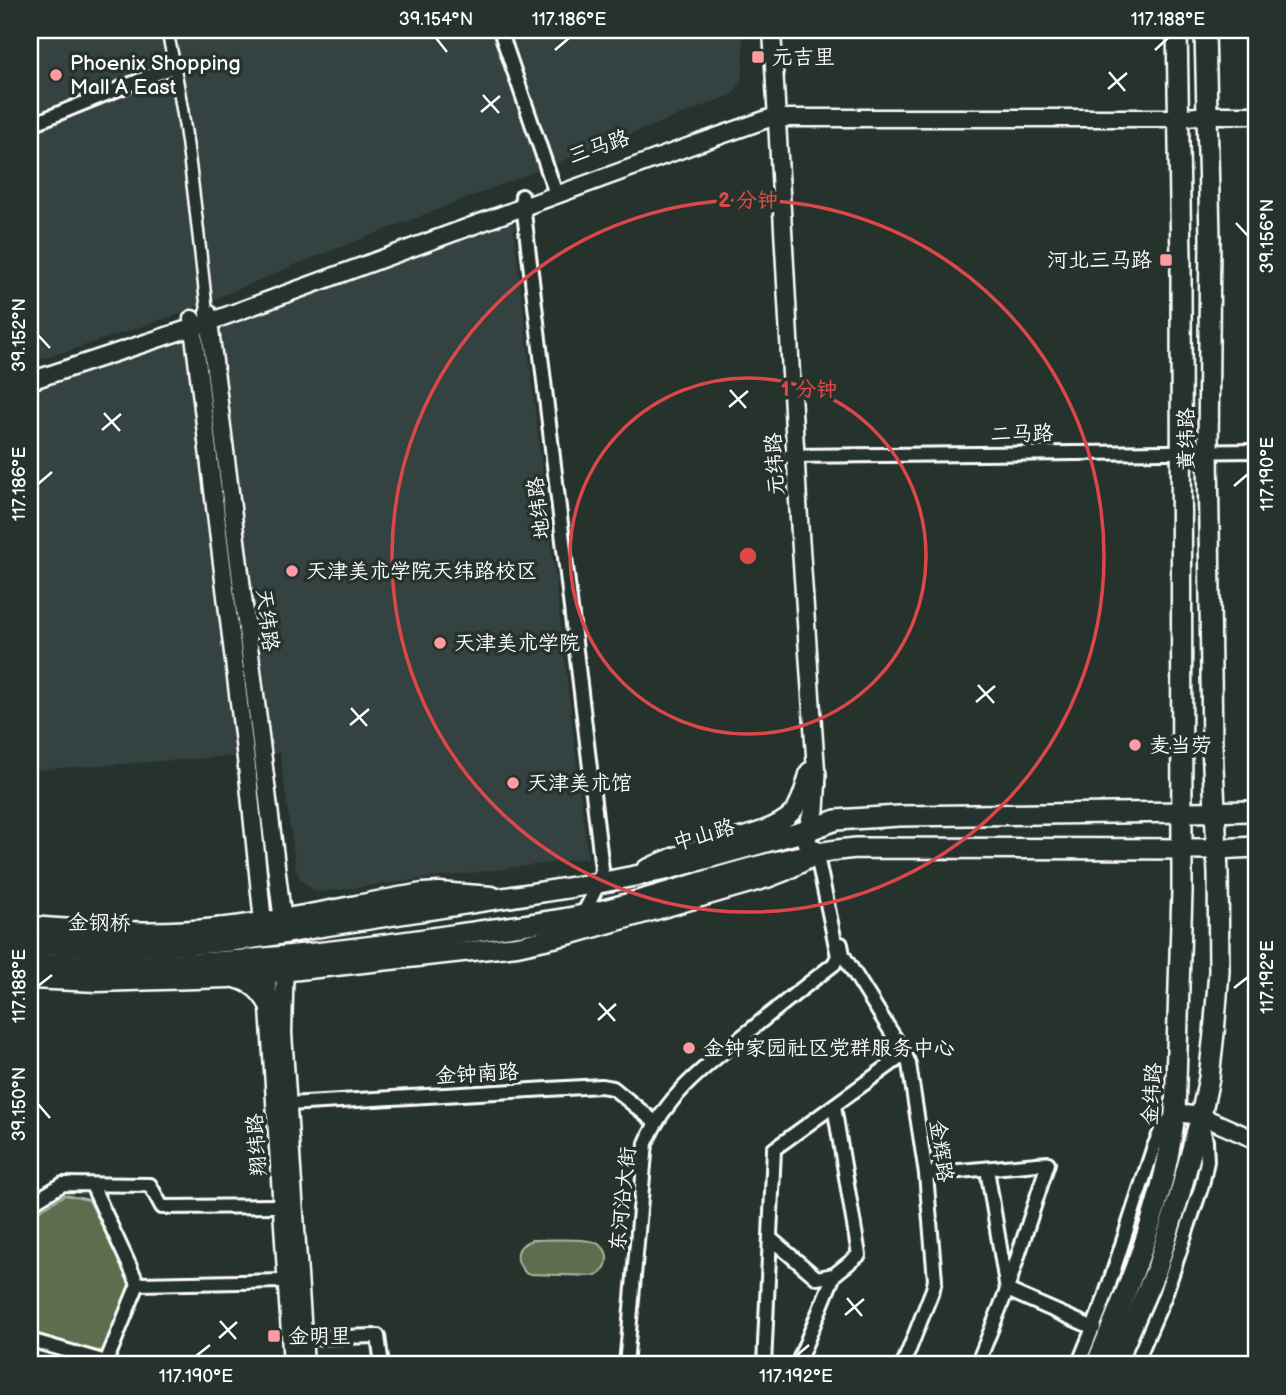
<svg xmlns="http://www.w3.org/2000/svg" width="1286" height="1395" viewBox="0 0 1286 1395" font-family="'Balsamiq Sans','LXGW WenKai TC',sans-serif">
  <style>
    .built { fill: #364342 }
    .green { fill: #5d6e50; stroke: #aeb6a8; stroke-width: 2 }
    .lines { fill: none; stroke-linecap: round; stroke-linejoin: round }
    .pedestrian-casing { stroke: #fff; stroke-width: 15 }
    .minor-casing { stroke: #fff; stroke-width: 18 }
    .tertiary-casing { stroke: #fff; stroke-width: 21 }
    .secondary-casing { stroke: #fff; stroke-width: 23 }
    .primary-casing { stroke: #fff; stroke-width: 24 }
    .pedestrian { stroke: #26332d; stroke-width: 10 }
    .minor { stroke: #26332d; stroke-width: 12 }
    .tertiary { stroke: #26332d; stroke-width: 16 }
    .secondary { stroke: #26332d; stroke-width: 18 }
    .primary { stroke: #26332d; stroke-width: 19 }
    .ticks { fill: none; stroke: #fff; stroke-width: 2.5 }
    .ring { fill: none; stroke: #dc4848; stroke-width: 3.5 }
    .poi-dot { fill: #ff9aa2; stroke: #26332d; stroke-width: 2.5 }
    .labels { text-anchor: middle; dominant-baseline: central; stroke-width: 7; stroke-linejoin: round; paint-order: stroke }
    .poi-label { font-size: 21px; fill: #fff; stroke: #26332d; text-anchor: start }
    .street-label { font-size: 21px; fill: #fff; stroke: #26332d }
    .centre { fill: #dc4848; stroke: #26332d; stroke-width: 3.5 }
    .ring-label { font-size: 21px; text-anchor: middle; font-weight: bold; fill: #dc4848; stroke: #26332d; stroke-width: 7; stroke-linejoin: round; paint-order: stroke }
    .neatline { fill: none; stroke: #fff; stroke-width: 2.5 }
    .ticks-label { font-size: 18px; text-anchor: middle; fill: #fff }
  </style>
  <rect width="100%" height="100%" fill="#26332d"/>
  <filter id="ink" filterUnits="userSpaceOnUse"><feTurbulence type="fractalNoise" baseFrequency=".0143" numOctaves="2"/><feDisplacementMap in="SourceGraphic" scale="14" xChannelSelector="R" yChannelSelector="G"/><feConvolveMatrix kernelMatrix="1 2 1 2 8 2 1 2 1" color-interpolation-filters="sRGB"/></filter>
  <g filter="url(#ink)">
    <g class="built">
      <polygon points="30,30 743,30 743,68 741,82 731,95 297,264 182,313 68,351 30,362"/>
      <polygon points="513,222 588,858 320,892 313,890 306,884 300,879 296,869 280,753 30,770 30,390 197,336"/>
    </g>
    <g class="green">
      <polygon points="65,1195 89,1200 131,1286 106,1349 88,1354 30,1335 30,1216"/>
      <path d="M 532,1240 C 547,1240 581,1238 594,1242 C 601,1244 607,1250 607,1258 C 608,1266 602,1272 596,1276 L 527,1274 C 513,1261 514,1246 532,1240 Z"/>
    </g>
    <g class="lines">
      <defs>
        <path id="pedestrian" d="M 167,30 C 188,122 196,217 207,311"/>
        <g id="minor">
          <polyline points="500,30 556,194"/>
          <polyline points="30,125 175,66"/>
          <polyline points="522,196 602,869 599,883 581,918"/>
          <polyline points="789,456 1256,451"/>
          <polyline points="841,944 843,955 905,1054 909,1064 926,1174 935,1280 933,1289 903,1365"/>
          <polyline points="288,1104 601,1086 613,1088 656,1123"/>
          <polyline points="987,1169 1007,1290 1094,1328"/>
          <polyline points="926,1174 1048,1163 1007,1290 977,1365"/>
          <polyline points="92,1185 138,1284 105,1365"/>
          <polyline points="30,1204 63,1184 150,1185 162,1207 282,1206"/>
          <polyline points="770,1238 817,1278 834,1275"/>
          <polyline points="138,1284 286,1281"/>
          <polyline points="302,1338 378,1336 382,1365"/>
          <polyline points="30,1340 106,1362"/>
          <path d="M 626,1365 L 646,1143 C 666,1095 708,1064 748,1032 C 776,1009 805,986 834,964 L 838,956 L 815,846"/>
          <polyline points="764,1365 774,1149 905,1054"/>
          <polyline points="797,1365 834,1275 859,1255 834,1106"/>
          <polyline points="1078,1365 1103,1303 1153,1149 1160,1133 1172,1116"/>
          <polyline points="1135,1365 1164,1298 1202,1185 1207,1161 1206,1141 1202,1123"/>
        </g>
        <g id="tertiary">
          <polyline points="772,30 799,519 817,785"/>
          <polyline points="208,313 284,930"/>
          <polyline points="192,319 248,775 264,932"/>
          <polyline points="30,381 209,322 693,145 770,118 1177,118 1207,115 1256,115"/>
          <path d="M 645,869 C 663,860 682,853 702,847 C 728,839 775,832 793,812 C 802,801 805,784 809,771"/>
          <polyline points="285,959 283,1033 305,1365"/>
          <polyline points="266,962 292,1365"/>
          <polyline points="1175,1113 1201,1116 1256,1140"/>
        </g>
        <g id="secondary">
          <path d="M 30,926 C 92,930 155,935 217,928 C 286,921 355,904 423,893 L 439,892 L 492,896"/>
          <path d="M 235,978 C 252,982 261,991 269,1005"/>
          <polyline points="30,979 97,982 228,978 517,946 572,934 767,878 785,871 812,857"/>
        </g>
        <g id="primary">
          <polyline points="806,839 814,810 816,774"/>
          <polyline points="219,928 254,928"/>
          <path d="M 30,944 C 126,950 223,948 318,927 L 599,883 L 665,870 L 809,830 L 836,820 L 899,816 L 1256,811"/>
          <path d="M 30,963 C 171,971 313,956 452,935 C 496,928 540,924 583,915 C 674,895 763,856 856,848 L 1217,849 L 1256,847"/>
          <path d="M 1096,1365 C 1130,1284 1165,1202 1175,1113 L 1182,892 L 1181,260 L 1177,30"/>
          <polyline points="1115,1365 1157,1268 1179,1197 1201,1116 1209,1078 1214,1033 1219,971 1218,873 1212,745 1208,452 1210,237 1205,30"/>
        </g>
      </defs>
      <use href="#pedestrian" class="pedestrian-casing"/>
      <use href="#minor" class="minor-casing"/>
      <use href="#tertiary" class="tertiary-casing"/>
      <use href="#secondary" class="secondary-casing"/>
      <use href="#primary" class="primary-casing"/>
      <use href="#pedestrian" class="pedestrian"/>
      <use href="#minor" class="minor"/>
      <use href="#tertiary" class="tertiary"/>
      <use href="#secondary" class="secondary"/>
      <use href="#primary" class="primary"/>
    </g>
  </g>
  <path class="ticks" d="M 436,38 L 447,52M 555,50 L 569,38M 1155,50 L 1168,38M 1109,72 L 1125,91M 1108,89 L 1127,73M 483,95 L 499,113M 481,112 L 500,96M 1236,223 L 1248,236M 38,335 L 50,348M 730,390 L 746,408M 729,407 L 748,391M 104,413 L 120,431M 102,430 L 121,414M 38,484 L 52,472M 1234,486 L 1248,474M 978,685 L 994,703M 976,702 L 995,686M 351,708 L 367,726M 350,725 L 369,709M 38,986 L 52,975M 1234,988 L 1248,977M 599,1003 L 615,1021M 598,1020 L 616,1004M 38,1104 L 50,1118M 847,1298 L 862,1316M 845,1315 L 864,1299M 220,1321 L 236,1339M 219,1338 L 237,1322M 196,1356 L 210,1345M 796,1356 L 809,1345"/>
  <g class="ring">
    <circle cx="748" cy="556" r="178"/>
    <circle cx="748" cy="556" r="356"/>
  </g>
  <g class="poi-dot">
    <rect x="751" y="50" width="14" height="14" rx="3.5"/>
    <circle cx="56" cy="75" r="7"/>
    <rect x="1159" y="253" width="14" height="14" rx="3.5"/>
    <circle cx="292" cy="571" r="7"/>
    <circle cx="440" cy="643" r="7"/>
    <circle cx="1135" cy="745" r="7"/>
    <circle cx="513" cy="783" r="7"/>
    <circle cx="689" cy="1048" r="7"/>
    <rect x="267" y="1329" width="14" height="14" rx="3.5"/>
  </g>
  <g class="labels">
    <g class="poi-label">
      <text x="772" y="57">元吉里</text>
      <text x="70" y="63">Phoenix Shopping<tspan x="70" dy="24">Mall A East</tspan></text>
      <text x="1152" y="260" text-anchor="end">河北三马路</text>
      <text x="306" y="571">天津美术学院天纬路校区</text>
      <text x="454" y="643">天津美术学院</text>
      <text x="1149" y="745">麦当劳</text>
      <text x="527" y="783">天津美术馆</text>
      <text x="703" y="1048">金钟家园社区党群服务中心</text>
      <text x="288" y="1336">金明里</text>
    </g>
    <g class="street-label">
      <text transform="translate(599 147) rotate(-19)">三马路</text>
      <text transform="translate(1022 434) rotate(-1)">二马路</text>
      <text transform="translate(1186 439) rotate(-90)">黄纬路</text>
      <text transform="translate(775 464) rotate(-93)">元纬路</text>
      <text transform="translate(539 508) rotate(-97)">地纬路</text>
      <text transform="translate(267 620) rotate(83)">天纬路</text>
      <text transform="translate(704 835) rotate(-16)">中山路</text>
      <text transform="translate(99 923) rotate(1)">金钢桥</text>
      <text transform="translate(477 1074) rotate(-3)">金钟南路</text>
      <text transform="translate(1152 1094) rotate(-86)">金纬路</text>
      <text transform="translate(257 1145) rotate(-94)">翔纬路</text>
      <text transform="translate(941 1151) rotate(82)">金辉路</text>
      <text transform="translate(623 1199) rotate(-84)">东河沿大街</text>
    </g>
  </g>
  <circle cx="748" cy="556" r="10" class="centre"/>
  <g class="ring-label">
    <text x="748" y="207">2 分钟</text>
    <text x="809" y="396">1 分钟</text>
  </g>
  <rect width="1286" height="1395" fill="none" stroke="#26332d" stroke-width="77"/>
  <rect x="38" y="38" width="1210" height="1318" class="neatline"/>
  <g class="ticks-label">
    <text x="436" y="25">39.154°N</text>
    <text x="569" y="25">117.186°E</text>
    <text x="1168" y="25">117.188°E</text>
    <text transform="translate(1267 236) rotate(-90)" y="6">39.156°N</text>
    <text transform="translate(19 335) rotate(-90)" y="6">39.152°N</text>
    <text transform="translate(1267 474) rotate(-90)" y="6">117.190°E</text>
    <text transform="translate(19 484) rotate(-90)" y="6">117.186°E</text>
    <text transform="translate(1267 977) rotate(-90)" y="6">117.192°E</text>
    <text transform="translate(19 986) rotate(-90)" y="6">117.188°E</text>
    <text transform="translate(19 1104) rotate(-90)" y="6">39.150°N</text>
    <text x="196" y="1382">117.190°E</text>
    <text x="796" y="1382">117.192°E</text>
  </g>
</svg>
